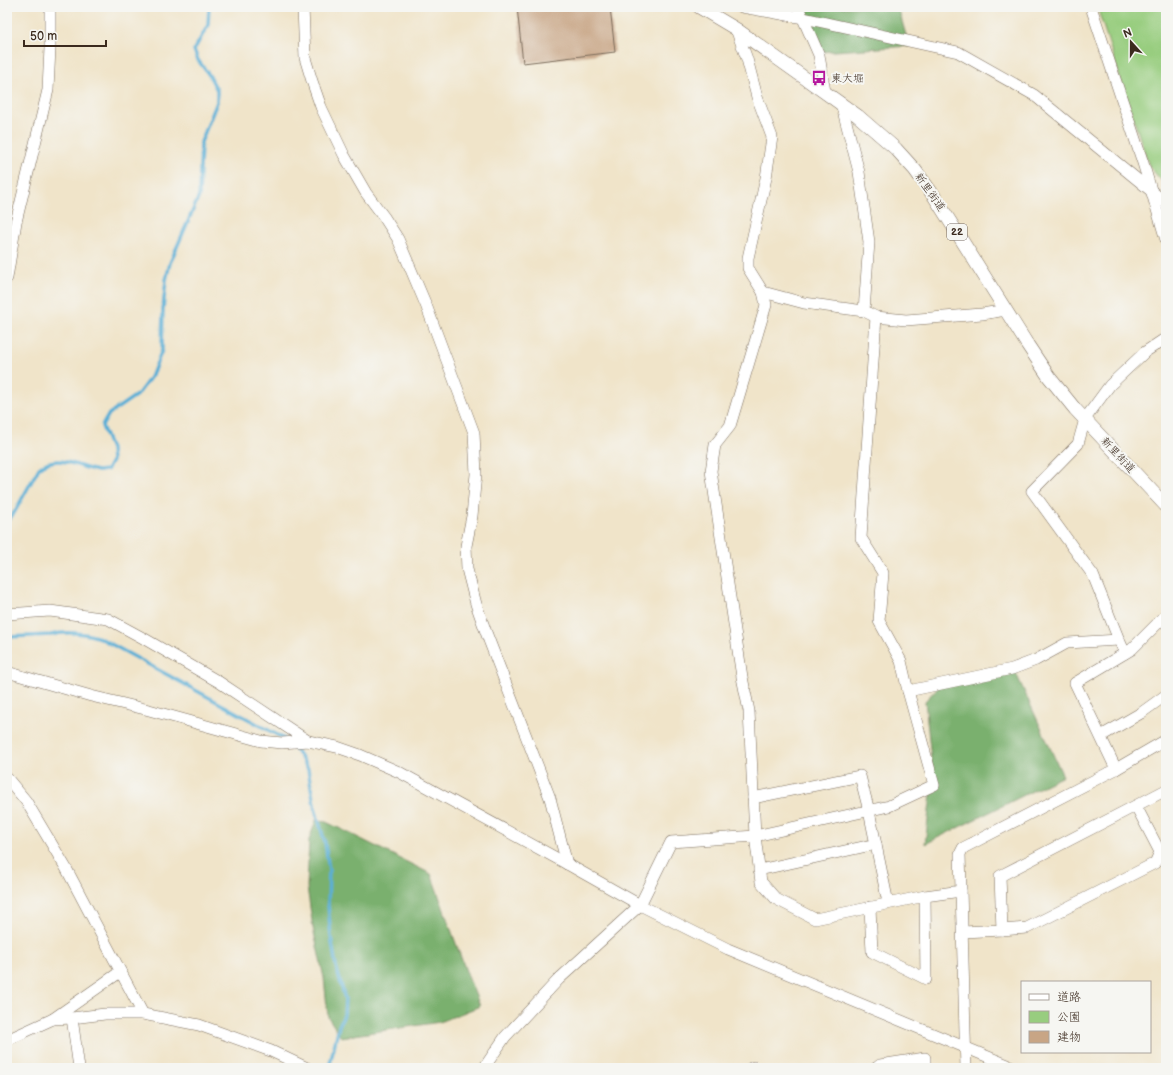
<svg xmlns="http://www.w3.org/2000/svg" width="1173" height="1075" viewBox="0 0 1173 1075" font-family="'Balsamiq Sans','Klee One',sans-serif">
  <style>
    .green { fill: #98cd7f; stroke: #6a7c4e }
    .forest { fill: #7ab06e; stroke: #5a6d46 }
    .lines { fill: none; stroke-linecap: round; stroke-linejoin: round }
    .stream { stroke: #5aafd6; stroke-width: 3.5 }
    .building { fill: #c8a585 }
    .minor-casing { stroke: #7a6b5a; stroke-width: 12 }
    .major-casing { stroke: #7a6b5a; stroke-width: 14 }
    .minor { stroke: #fff; stroke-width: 11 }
    .major { stroke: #fff; stroke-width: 13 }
    .labels { text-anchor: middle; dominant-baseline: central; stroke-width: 4; stroke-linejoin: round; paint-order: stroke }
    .shield { fill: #f6f6f2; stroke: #73675e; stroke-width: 1 }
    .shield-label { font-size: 10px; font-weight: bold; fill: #3b2a1e }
    .poi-label { font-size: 11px; fill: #3b2a1e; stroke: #f6f6f2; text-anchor: start }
    .street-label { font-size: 11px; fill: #3b2a1e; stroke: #f6f6f2 }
  </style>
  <rect width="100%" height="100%" fill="#f6f6f2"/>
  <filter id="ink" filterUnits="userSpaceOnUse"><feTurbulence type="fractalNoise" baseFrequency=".025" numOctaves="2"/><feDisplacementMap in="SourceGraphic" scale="8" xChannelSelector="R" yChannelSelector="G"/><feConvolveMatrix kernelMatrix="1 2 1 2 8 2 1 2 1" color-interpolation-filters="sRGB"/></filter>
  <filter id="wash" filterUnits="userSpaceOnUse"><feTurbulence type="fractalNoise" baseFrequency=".012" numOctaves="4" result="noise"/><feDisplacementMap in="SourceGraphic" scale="16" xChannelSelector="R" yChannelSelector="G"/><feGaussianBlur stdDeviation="0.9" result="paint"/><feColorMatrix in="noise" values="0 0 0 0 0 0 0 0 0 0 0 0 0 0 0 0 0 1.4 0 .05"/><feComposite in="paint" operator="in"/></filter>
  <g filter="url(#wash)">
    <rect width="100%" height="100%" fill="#f0e4c9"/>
    <polygon class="green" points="1097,7 1166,7 1166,186 1149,166"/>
    <g class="forest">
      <polygon points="805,7 898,7 909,46 820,52"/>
      <polygon points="1014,669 1063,776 925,844 933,778 925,701 945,680"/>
      <polygon points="316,820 326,822 345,831 431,874 467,974 480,1006 440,1022 341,1037 328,1017 324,978 313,928 307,887 309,840"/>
    </g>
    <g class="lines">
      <g class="stream">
        <path d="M 7,521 L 14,513 L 39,468 C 57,452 79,468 98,471 C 101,471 104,470 107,470 L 112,461 L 111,449 L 102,426 L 109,414 L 138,394 L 152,375 L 162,350 L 163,309 L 166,280 L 170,263 L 199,196 L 201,142 L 217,102 L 217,90 L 209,75 L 198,60 L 194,50 L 208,25 L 209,7"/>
        <path d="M 7,637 L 51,635 C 67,631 84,633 100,638 L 283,738 L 286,741"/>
        <polyline points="291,745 298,753 308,769 314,805 325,843 329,870 328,905 331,937 336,966 345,999 344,1015 339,1026 329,1068"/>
      </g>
    </g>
    <g id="blocks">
      <polygon class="building" points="517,7 610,7 615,52 523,63"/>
    </g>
  </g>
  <g filter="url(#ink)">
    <use href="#blocks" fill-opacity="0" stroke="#7a6b5a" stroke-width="1"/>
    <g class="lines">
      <defs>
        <g id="minor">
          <polyline points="303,7 305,58 312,81 321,107 344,155 366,193 384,217 398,239 426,305 474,433 476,474 472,516 466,546 467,569 476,604 487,635 550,798 567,864"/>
          <polyline points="742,7 804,18 958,52 1034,95 1166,203"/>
          <polyline points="798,7 819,55 825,92"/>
          <polyline points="1091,7 1143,163 1166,240"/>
          <polyline points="736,29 747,59 757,97 772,137 766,178 748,258 748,268 763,292 766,305 730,426 715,445 711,471 742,677 749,711 755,836 761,882 776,899 815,919 925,896 961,891"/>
          <polyline points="841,103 859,172 869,242 864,311"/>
          <polyline points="7,278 16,222 48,90 50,48 50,7"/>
          <polyline points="763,292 804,303 864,311 876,317 906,320 982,314 1006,310"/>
          <polyline points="7,614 50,611 108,619 143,638 219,682 308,741"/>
          <polyline points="1119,640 1093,575 1032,491 1078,444 1085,419 1110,385 1145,352 1166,338"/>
          <polyline points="7,672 91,696 149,710 261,741 282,743 308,741 337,747 360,755 399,772 569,865 640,905 728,949 1015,1068"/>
          <polyline points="908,691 1012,669 1036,660 1067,643 1119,640 1125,653"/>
          <polyline points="1101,736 1141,713 1166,695"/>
          <polyline points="1116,769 1075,683 1132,649 1166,615"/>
          <polyline points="7,778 26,801 66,868 143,1014"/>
          <polyline points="753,798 860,776 869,811 888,903"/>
          <polyline points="759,870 876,844"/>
          <polyline points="870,907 872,952 926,979 925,896"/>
          <polyline points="1002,930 1027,928 1155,863 1160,852 1136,806"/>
          <polyline points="963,932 1002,930 1000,876 1166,790"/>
          <polyline points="72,1018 79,1068"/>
          <polyline points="53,1019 120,972"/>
          <polyline points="7,1040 53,1019 72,1018 105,1014 143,1014 199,1025 271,1051 307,1068"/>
          <polyline points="484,1068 505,1037 559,979 640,905 671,842 755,836 889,806 934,785 908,691 901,661 879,621 883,573 861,538 876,317"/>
          <polyline points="751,1068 754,1067 754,1068"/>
          <polyline points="876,1068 880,1065 925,1058 925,1068"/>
          <polyline points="966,1068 960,854 963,848 1116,769 1166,740"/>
        </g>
        <polyline id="major" points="699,7 736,29 858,116 896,149 915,170 934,196 1027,344 1049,377 1075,409 1166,506"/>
      </defs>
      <use href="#minor" class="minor-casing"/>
      <use href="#major" class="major-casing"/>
      <use href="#minor" class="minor"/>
      <use href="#major" class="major"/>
    </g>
  </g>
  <defs>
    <symbol id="bus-bare" viewBox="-9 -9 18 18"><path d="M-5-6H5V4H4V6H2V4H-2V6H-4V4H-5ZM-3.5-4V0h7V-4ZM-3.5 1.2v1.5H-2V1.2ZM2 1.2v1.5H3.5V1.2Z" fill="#b5179e" stroke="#f6f6f2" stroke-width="2.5" paint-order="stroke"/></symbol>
  </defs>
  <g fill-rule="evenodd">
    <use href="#bus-bare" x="808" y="67" width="22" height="22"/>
  </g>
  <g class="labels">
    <rect class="shield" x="947" y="224" width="20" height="16" rx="3"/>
    <g class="shield-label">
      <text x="957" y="232">22</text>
    </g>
    <g class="poi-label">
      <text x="831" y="78">東大堀</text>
    </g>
    <g class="street-label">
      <text transform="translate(930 192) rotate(55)">新里街道</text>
      <text transform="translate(1118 455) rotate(47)">新里街道</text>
    </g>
  </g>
  <rect width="1173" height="1075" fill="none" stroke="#f6f6f2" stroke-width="24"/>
  <rect x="1021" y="981" width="130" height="72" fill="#f6f6f2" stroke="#aba49d"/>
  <rect x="1029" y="994" width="20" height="6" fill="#ffffff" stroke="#aba49d"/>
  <text x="1057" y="1001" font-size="12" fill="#3b2a1e">道路</text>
  <rect x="1029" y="1011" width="20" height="12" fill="#98cd7f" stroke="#aba49d"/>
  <text x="1057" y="1021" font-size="12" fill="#3b2a1e">公園</text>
  <rect x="1029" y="1031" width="20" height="12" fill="#c8a585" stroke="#aba49d"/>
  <text x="1057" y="1041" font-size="12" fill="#3b2a1e">建物</text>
  <g transform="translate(1131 42) rotate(339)" stroke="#f6f6f2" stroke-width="3" paint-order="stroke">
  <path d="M0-3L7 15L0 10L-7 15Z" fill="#3b2a1e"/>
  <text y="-6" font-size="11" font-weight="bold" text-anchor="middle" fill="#3b2a1e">N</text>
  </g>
  <path d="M24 40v6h82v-6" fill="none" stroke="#3b2a1e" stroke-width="2"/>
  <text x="30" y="40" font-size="12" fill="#3b2a1e" stroke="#f6f6f2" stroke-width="3" paint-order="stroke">50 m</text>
</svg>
